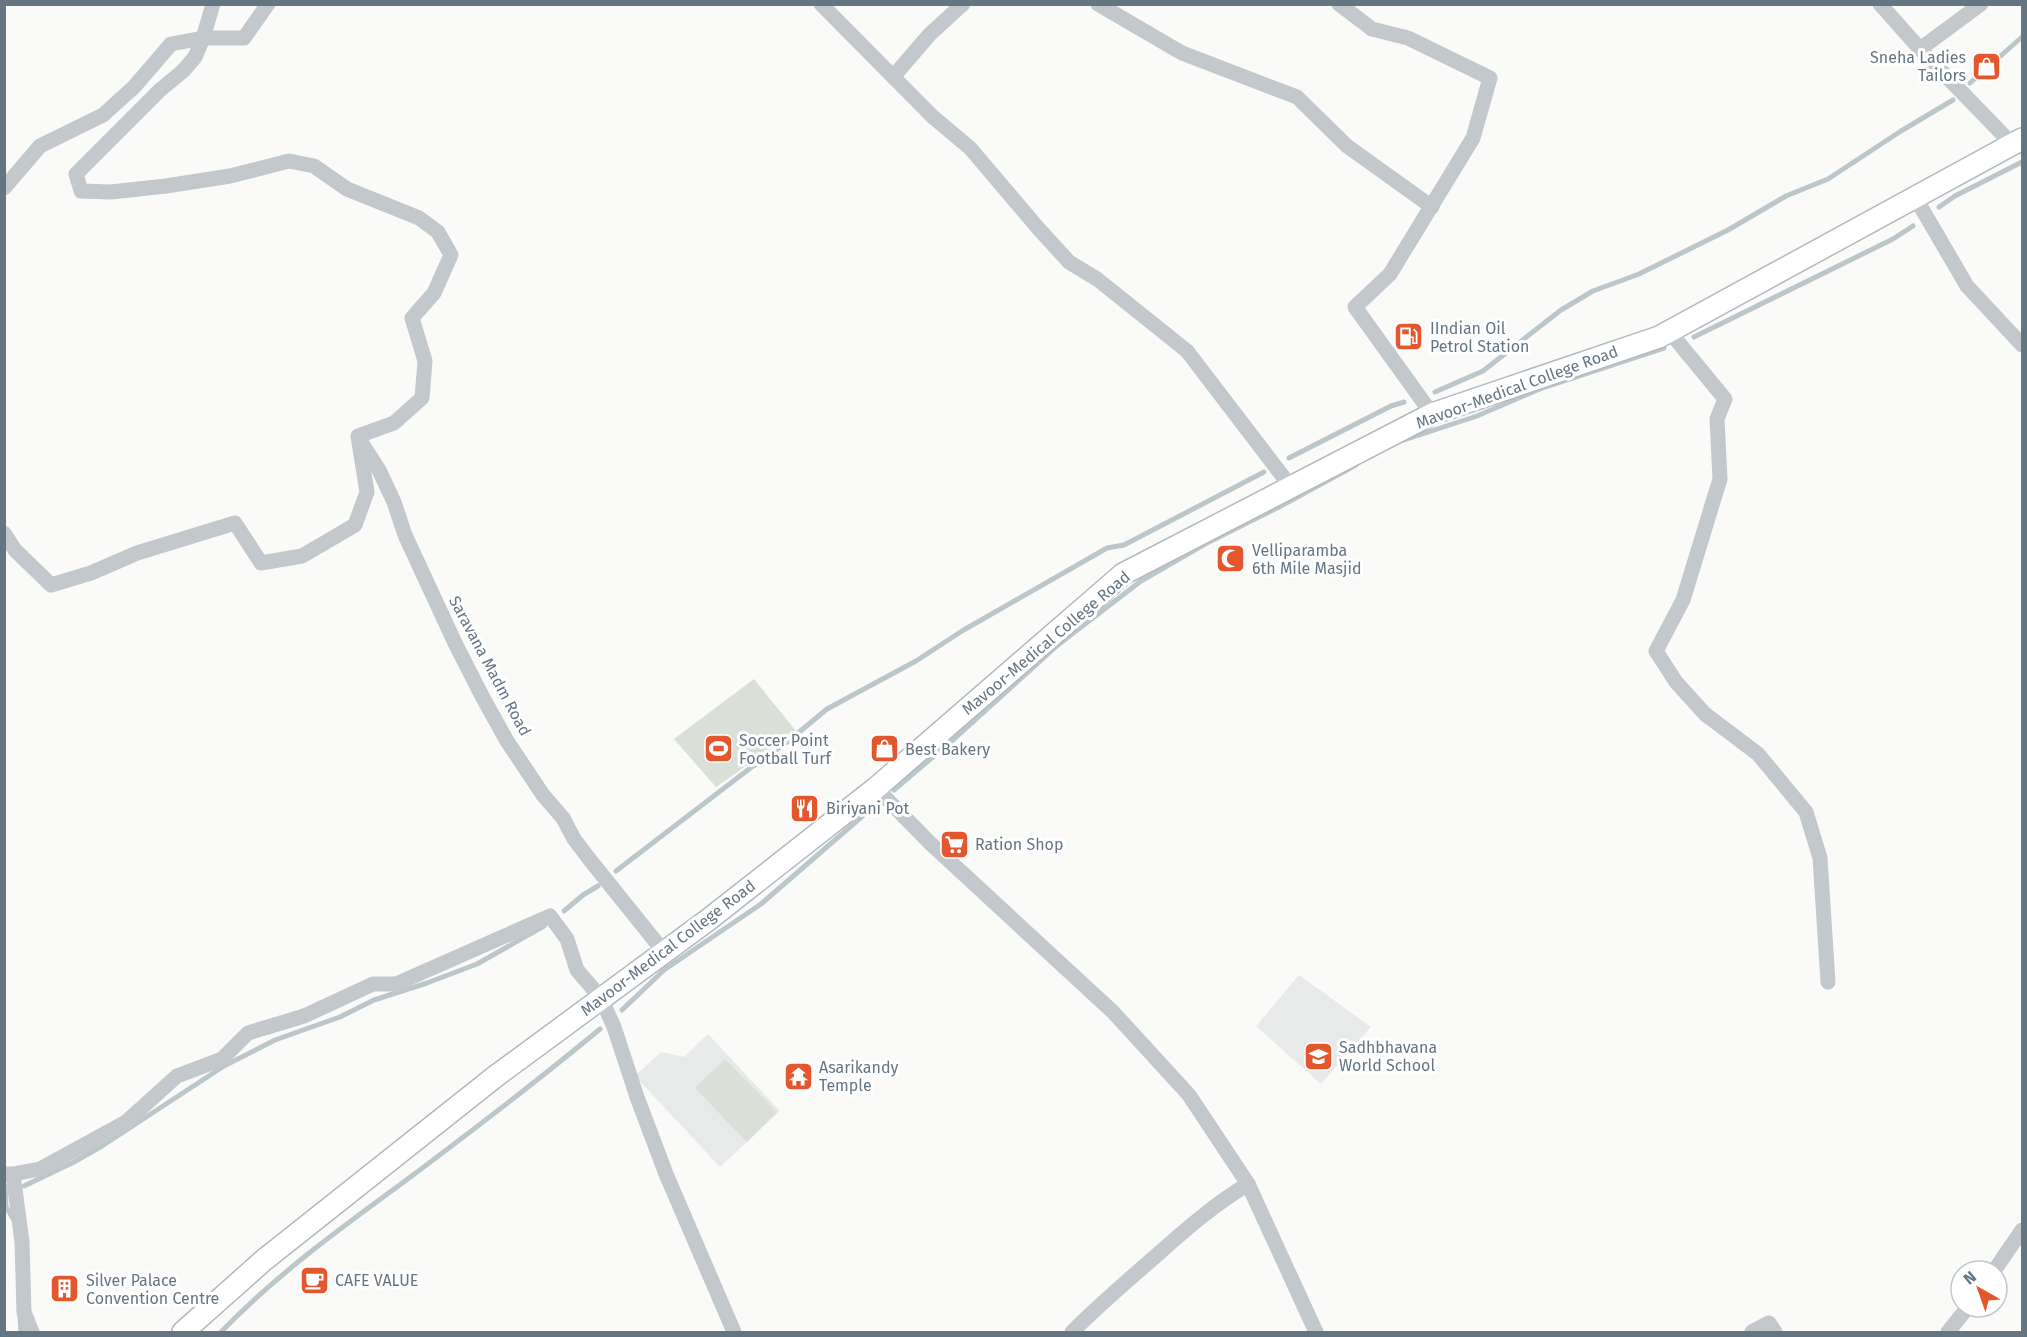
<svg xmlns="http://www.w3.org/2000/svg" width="2027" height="1337" viewBox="0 0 2027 1337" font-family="'Fira Sans',sans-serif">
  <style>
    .built { fill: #e8e9e9 }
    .park { fill: #dadfd7 }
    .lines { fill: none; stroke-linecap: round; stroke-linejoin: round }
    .stream { stroke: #bbc7cb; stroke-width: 5 }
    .secondary-casing { stroke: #b3babf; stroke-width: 24 }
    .minor { stroke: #c3c8cc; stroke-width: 15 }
    .secondary { stroke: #fff; stroke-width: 21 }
    .labels { text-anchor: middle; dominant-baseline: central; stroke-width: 6; stroke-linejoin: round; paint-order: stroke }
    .poi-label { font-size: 16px; fill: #657683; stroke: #fff; text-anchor: start }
    .street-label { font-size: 16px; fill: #657683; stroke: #fff }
  </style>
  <rect width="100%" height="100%" fill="#fafaf8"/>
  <g class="built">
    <polygon points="1299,975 1371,1027 1321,1084 1256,1026"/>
    <polygon points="708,1034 780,1111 720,1167 635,1076 661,1052 684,1057"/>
  </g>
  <g class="park">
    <polygon points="754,679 796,731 716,787 674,739"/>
    <polygon points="725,1059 777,1112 747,1142 695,1088"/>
  </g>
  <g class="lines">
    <g class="stream">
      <polyline points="1970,83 2022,37"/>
      <polyline points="1939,207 1955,196 2022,162"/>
      <polyline points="1694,337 1893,239 1913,226"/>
      <polyline points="1435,392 1483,371 1561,310 1593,291 1639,274 1728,230 1786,196 1828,179 1901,131 1953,100"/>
      <polyline points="1404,440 1477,416 1542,388 1664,348"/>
      <polyline points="1289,458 1391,406 1404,402"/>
      <polyline points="894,790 954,739 1059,644 1141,581 1205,544 1279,507 1356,465"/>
      <polyline points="616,871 749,769 786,743 827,709 916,661 962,631 1107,548 1124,545 1264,472"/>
      <polyline points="564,911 583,895 598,886"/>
      <polyline points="622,1010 664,970 761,904 873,807"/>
      <polyline points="5,1186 6,1207 14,1220"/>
      <polyline points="24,1186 74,1162 102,1146 224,1066 275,1040 340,1017 374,1000 427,983 477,964 544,926"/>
      <polyline points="20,1316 21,1332"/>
      <path d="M 221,1332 C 275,1276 338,1230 401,1184 C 468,1134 535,1083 600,1029"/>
    </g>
    <defs>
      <polyline id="secondary" points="183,1332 264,1260 496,1076 708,920 876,788 1123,574 1432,414 1659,337 2022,139"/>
    </defs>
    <use href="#secondary" class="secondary-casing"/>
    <g class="minor">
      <polyline points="821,4 933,117 970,148 1038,228 1069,262 1097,279 1187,351 1291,487"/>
      <polyline points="1098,4 1182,53 1297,97 1347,146 1432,207"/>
      <polyline points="1339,4 1372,29 1408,38 1490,78 1473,138 1390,274 1355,307 1432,414"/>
      <polyline points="1880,4 1920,49"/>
      <polyline points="1981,4 1920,49 2012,144"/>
      <polyline points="893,77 930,34 963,4"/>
      <polyline points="4,188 40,146 103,115 134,87 171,44 203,38 213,4"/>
      <polyline points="1915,197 1967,286 2022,345"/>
      <polyline points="1669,331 1725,399 1717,419 1720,479 1683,600 1656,651 1676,682 1705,714 1758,754 1806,812 1820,858 1828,982"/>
      <polyline points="361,442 379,470 394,502 405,535 455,643 482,696 507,741 543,795 563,818 574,839 590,860 664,952"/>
      <polyline points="4,533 15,550 51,585 91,573 137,553 235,523 261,563 302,556 355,525 367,492 358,436 394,423 422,398 425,361 412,318 434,293 451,255 438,232 419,218 347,189 314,166 289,161 230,176 166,186 111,192 81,191 76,174 160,90 183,71 195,57 203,38 244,38 268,4"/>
      <polyline points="876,788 930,843 1113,1012 1189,1095 1248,1184 1316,1332"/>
      <polyline points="4,1174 13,1174 22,1242 24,1312 32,1332"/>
      <polyline points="13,1174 40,1169 126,1122 177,1076 222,1059 248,1033 304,1016 373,984 396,984 550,916 567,939 577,970 601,998 614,1027 637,1097 666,1174 734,1332"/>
      <polyline points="1994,1271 2022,1230"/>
      <path d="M 1072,1332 C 1099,1305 1128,1280 1157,1255 C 1186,1229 1215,1204 1248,1184"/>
      <polyline points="1752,1332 1769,1323 1775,1332"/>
      <polyline points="1948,1332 1968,1307"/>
    </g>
    <use href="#secondary" class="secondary"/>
  </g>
  <defs>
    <symbol id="shop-square" viewBox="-11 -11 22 22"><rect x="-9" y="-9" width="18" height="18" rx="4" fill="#e4572e" stroke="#fff"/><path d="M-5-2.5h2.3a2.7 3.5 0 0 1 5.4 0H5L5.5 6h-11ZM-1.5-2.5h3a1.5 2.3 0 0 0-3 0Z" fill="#fff"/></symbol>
    <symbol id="fuel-square" viewBox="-11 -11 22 22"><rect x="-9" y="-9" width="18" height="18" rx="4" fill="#e4572e" stroke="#fff"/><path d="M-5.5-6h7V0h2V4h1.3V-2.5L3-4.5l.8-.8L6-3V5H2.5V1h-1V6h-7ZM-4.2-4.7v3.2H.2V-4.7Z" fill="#fff"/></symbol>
    <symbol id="mosque-square" viewBox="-11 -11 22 22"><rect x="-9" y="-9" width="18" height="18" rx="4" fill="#e4572e" stroke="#fff"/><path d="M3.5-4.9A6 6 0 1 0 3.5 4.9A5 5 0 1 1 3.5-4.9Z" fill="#fff"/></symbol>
    <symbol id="stadium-square" viewBox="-11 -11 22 22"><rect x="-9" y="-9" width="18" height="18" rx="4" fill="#e4572e" stroke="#fff"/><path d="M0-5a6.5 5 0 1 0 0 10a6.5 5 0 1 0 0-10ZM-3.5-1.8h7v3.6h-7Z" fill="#fff"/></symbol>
    <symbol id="restaurant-square" viewBox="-11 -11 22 22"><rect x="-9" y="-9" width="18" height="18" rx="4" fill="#e4572e" stroke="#fff"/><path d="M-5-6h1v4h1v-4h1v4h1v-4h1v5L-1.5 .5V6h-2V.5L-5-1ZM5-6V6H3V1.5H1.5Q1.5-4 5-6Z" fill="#fff"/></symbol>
    <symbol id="supermarket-square" viewBox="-11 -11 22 22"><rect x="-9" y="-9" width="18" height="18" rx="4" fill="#e4572e" stroke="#fff"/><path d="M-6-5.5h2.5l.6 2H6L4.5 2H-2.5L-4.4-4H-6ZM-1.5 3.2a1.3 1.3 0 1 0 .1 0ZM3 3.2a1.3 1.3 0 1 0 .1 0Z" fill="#fff"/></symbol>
    <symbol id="school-square" viewBox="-11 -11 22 22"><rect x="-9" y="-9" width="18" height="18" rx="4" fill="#e4572e" stroke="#fff"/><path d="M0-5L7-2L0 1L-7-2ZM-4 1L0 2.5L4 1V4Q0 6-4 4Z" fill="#fff"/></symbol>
    <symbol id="temple-square" viewBox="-11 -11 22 22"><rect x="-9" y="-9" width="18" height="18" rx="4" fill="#e4572e" stroke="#fff"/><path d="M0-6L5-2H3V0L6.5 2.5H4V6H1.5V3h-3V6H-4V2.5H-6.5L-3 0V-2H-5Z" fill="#fff"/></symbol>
    <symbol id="cafe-square" viewBox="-11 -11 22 22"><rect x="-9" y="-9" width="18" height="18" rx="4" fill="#e4572e" stroke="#fff"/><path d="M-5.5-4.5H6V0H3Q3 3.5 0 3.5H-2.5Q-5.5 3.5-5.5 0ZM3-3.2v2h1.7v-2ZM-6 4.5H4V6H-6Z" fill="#fff"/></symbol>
    <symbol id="building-square" viewBox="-11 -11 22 22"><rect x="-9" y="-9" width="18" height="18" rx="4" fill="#e4572e" stroke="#fff"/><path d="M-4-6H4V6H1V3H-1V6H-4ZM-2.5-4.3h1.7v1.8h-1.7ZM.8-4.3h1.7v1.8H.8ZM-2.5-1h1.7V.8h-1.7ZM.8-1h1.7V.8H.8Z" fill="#fff"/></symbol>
  </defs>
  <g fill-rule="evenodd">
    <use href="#shop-square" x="1970" y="50" width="33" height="33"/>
    <use href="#fuel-square" x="1392" y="320" width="33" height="33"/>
    <use href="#mosque-square" x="1214" y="542" width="33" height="33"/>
    <use href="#stadium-square" x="702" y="732" width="33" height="33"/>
    <use href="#shop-square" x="868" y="732" width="33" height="33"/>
    <use href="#restaurant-square" x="788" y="792" width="33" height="33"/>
    <use href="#supermarket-square" x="938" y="828" width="33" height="33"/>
    <use href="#school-square" x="1302" y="1040" width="33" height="33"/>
    <use href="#temple-square" x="782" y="1060" width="33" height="33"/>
    <use href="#cafe-square" x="298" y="1264" width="33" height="33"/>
    <use href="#building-square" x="48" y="1272" width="33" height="33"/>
  </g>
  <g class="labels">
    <g class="poi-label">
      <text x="1966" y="57" text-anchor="end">Sneha Ladies<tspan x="1966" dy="18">Tailors</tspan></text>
      <text x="1430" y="328">IIndian Oil<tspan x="1430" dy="18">Petrol Station</tspan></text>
      <text x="1252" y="550">Velliparamba<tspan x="1252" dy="18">6th Mile Masjid</tspan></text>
      <text x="739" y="740">Soccer Point<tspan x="739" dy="18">Football Turf</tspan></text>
      <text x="905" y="749">Best Bakery</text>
      <text x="826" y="808">Biriyani Pot</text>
      <text x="975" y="844">Ration Shop</text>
      <text x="1339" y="1047">Sadhbhavana<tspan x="1339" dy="18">World School</tspan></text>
      <text x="819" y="1067">Asarikandy<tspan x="819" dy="18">Temple</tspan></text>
      <text x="86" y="1280">Silver Palace<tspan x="86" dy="18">Convention Centre</tspan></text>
      <text x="335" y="1280">CAFE VALUE</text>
    </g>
    <g class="street-label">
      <text transform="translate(1517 387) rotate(-20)">Mavoor-Medical College Road</text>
      <text transform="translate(1046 643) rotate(-40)">Mavoor-Medical College Road</text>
      <text transform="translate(490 666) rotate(62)">Saravana Madm Road</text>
      <text transform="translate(668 948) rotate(-37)">Mavoor-Medical College Road</text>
    </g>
  </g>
  <rect width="2027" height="1337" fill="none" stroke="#657683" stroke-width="12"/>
  <g transform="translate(1979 1289) rotate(320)"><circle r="28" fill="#ffffff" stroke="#c1c8cd" stroke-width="1.5"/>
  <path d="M0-4.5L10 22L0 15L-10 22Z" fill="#e4572e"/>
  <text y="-9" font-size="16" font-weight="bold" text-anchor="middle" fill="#657683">N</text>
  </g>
</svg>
